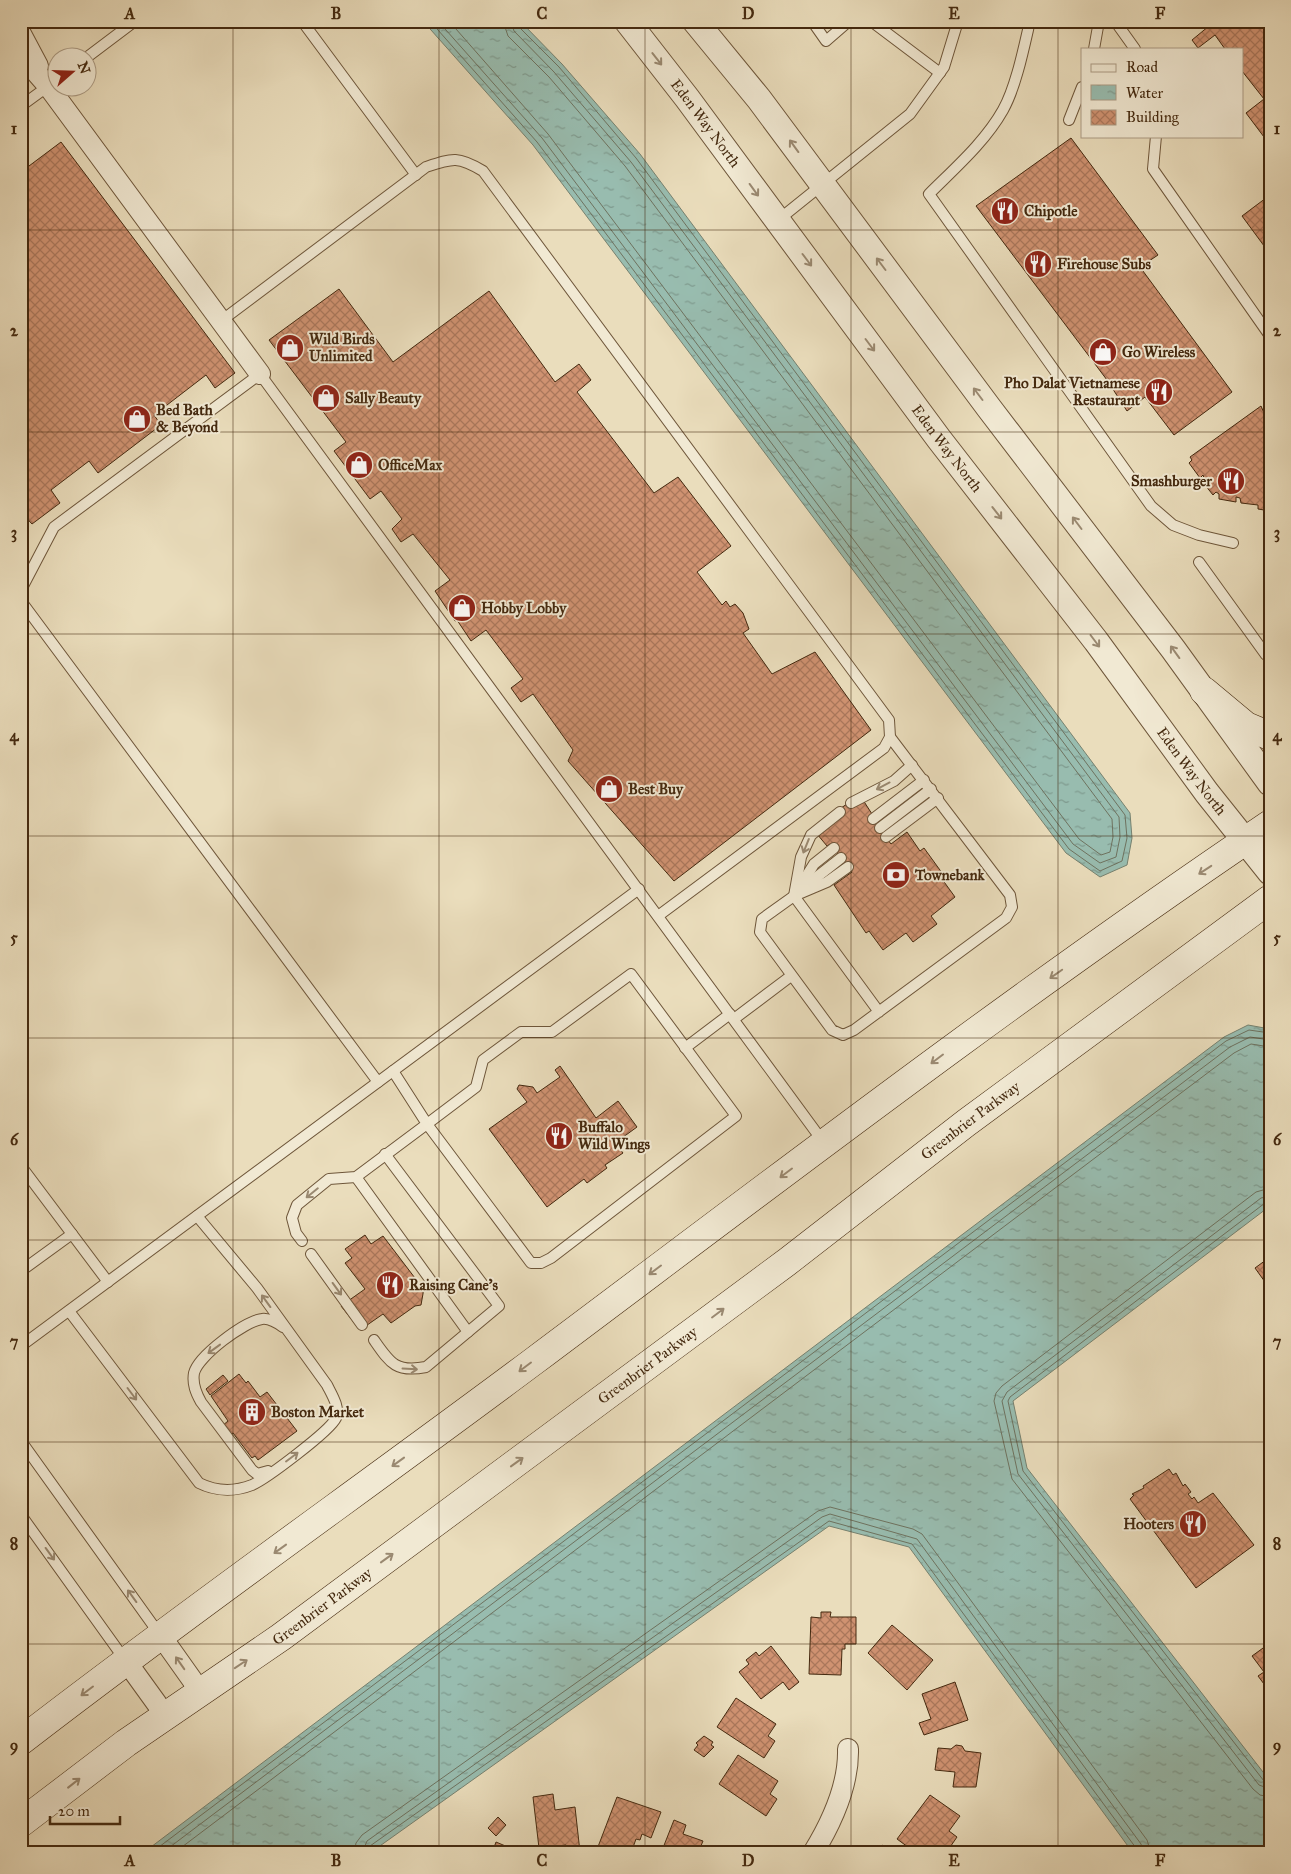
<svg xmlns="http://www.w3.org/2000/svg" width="1291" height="1874" viewBox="0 0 1291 1874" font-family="'IM FELL Great Primer',serif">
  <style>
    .water { fill: url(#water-ripples); stroke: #76816f }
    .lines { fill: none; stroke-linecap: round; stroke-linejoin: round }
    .shore { stroke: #6e725f; stroke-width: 1 }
    .building { fill: url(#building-cross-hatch); stroke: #44290f }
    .service-casing { stroke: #6e563a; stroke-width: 12 }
    .minor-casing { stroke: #6e563a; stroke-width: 22 }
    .tertiary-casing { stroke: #6e563a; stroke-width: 27 }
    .secondary-casing { stroke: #44290f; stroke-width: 29 }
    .service { stroke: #f1e9d3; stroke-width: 10 }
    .minor { stroke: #f1e9d3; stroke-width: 20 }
    .tertiary { stroke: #f1e9d3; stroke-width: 25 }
    .secondary { stroke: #f1e9d3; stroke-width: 28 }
    .oneway { stroke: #9a8971 }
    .grid { fill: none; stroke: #44290f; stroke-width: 1; stroke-opacity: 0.55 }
    .labels { text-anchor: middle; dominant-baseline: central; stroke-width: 4; stroke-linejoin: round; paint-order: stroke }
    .street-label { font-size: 15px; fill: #44290f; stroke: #f1e9d3 }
    .poi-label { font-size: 15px; font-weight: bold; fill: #44290f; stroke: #f1e9d3; text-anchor: start }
    .neatline { fill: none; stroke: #44290f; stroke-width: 2 }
    .grid-label { font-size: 16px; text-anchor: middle; font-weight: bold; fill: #44290f }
  </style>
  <defs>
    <pattern id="water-ripples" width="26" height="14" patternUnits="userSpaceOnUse" patternTransform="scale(1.25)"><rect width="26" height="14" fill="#98bcaf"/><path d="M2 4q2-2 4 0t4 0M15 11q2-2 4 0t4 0" fill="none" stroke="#7e998d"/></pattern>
    <pattern id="building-cross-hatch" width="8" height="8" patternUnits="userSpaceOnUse" patternTransform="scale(1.25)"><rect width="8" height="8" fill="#cf9271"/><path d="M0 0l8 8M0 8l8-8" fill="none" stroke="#aa775b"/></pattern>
  </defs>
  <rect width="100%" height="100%" fill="#eaddbc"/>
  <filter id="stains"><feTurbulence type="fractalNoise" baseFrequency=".004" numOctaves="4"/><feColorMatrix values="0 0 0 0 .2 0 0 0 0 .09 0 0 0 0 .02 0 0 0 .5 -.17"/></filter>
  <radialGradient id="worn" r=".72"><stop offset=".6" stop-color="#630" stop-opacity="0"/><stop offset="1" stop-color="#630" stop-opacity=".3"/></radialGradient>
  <g class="water">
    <polygon points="423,21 520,21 562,64 640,154 1130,813 1132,838 1127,865 1100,877 1066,853 533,145"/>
    <polygon points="1248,1025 1270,1029 1270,1206 1013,1401 1027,1468 1270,1781 1270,1853 1133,1853 909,1547 829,1526 370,1853 143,1853 1224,1037"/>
  </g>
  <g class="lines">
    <g class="shore">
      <polyline points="430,21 537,142 1069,849 1100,871 1122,861 1127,838 1125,815 636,158 559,67 519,27 517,21"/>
      <polyline points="438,21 542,138 1073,844 1100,863 1116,857 1120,837 1119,817 631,162 554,72 514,31 511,21"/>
      <polyline points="449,21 548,134 1079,839 1101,855 1110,852 1113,837 1112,819 625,166 549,77 508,36 503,21"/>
      <polyline points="1270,1188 1256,1192 1002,1386 996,1393 994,1401 1012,1479 1253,1789 1260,1795 1270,1797"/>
      <polyline points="1270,1196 1261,1198 1007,1392 1002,1401 1018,1474 1259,1785 1270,1789"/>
      <polyline points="1270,1202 1265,1203 1010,1397 1008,1401 1023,1471 1264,1781 1270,1783"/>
      <polyline points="151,1853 1226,1041 1249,1030 1270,1033"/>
      <polyline points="162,1853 1230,1047 1250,1037 1270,1040"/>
      <polyline points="174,1853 1234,1053 1251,1044 1270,1047"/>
      <polyline points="354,1853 356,1843 362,1835 818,1511 830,1507 913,1529 922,1534 1147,1840 1151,1853"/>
      <polyline points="362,1853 367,1841 822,1517 830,1514 917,1539 1141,1844 1143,1853"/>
      <polyline points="368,1853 370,1846 829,1521 912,1544 1136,1848 1137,1853"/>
    </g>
  </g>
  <g class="building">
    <polygon points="1206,21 1270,21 1270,145 1246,113 1264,99 1242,71 1242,49 1225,49 1215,35 1198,48 1192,40 1209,26"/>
    <polygon points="1071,138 1158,255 1140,267 1232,392 1174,435 1145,397 1127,411 1107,380 976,206"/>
    <polygon points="61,142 235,373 215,388 206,375 154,415 161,425 98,473 89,461 51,490 60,503 32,524 21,512 21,172"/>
    <polygon points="1270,195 1270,254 1242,216"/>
    <polygon points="339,289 393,362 489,291 555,382 579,364 591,380 577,392 654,493 678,477 731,546 697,572 722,605 726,601 730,607 735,604 743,613 749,629 743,633 772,674 815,652 871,730 674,881 568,761 573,750 533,694 521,702 511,688 523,679 486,630 471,641 457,620 455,621 435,591 450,580 413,534 401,542 392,529 402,519 381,491 370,499 334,451 346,442 269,340"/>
    <polygon points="1261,406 1264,413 1270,414 1270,511 1258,509 1258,505 1241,503 1240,498 1236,497 1236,502 1219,499 1219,494 1216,492 1213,495 1201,480 1204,478 1203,475 1200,478 1189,463 1192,460 1190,457"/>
    <polygon points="863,800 872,814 870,816 891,844 907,832 920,851 924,848 945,877 942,879 955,897 931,916 937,924 913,942 906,933 883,950 869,931 866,933 834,885 852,872 830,844 827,846 817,834 838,810 850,802 854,807"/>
    <polygon points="560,1066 596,1118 618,1101 637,1127 615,1143 623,1153 605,1165 607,1168 587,1183 584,1179 547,1207 489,1129 527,1102 517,1089 519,1085 533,1087 537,1093 560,1077 555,1070"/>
    <polygon points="365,1235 371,1244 383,1236 418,1282 417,1288 424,1288 421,1305 415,1306 391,1323 383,1314 360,1330 341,1306 365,1289 345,1263 352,1258 345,1249"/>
    <polygon points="1270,1257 1270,1289 1255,1268"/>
    <polygon points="239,1374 246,1383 248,1381 260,1397 267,1392 297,1431 258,1460 255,1456 252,1458 233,1433 230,1435 222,1426 228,1421 211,1396"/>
    <polygon points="223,1375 228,1381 210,1395 206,1389"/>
    <polygon points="1169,1469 1173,1475 1176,1473 1183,1486 1185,1484 1191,1492 1188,1494 1192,1499 1194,1497 1198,1503 1213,1493 1254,1545 1196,1588 1130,1499 1134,1495 1132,1494 1144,1488 1143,1486"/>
    <polygon points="821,1612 831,1612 830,1617 856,1617 856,1644 845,1644 845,1649 842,1649 841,1675 809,1674 811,1617 821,1618"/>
    <polygon points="892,1625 933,1660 907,1690 868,1653"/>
    <polygon points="1270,1643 1270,1692 1258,1676 1264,1672 1252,1656"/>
    <polygon points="771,1646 799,1682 789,1690 783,1682 761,1699 739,1672 749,1664 746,1660 756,1652 759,1656"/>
    <polygon points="955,1682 968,1720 924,1735 919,1723 931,1719 922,1694"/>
    <polygon points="736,1698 776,1724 768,1736 775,1741 764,1758 717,1727"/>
    <polygon points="704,1736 713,1742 711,1745 714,1747 704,1757 694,1750 698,1745 696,1743"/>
    <polygon points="956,1745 962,1746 965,1751 981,1753 976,1787 953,1787 955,1772 935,1770 938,1748 951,1749"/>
    <polygon points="738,1755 778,1781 770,1794 777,1799 766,1816 719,1784"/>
    <polygon points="553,1794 555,1810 575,1807 580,1852 567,1853 566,1845 539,1848 533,1797"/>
    <polygon points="930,1795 960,1816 949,1831 957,1837 946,1853 937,1850 935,1853 916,1853 897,1839"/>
    <polygon points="617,1797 661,1812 651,1838 642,1834 640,1840 636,1839 631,1853 599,1853 596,1852"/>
    <polygon points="498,1817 506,1825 496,1836 488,1828"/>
    <polygon points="674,1820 686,1825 683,1834 703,1841 698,1853 661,1853"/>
    <polygon points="496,1842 522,1853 492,1853"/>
    <polygon points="882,1845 893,1853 877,1853"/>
  </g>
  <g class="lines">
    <defs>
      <g id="service">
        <polyline points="302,21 416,175"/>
        <polyline points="812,21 826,41 849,21"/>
        <polyline points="871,21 940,73"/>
        <path d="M 1030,21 C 1024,47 1016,87 1003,110 C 985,142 955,168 929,194 L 1151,506 L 1173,525 L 1199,535 L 1233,543"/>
        <polyline points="1115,21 1135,49"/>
        <polyline points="1094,49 1099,21"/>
        <polyline points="86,58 135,21"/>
        <polyline points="21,106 58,79"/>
        <polyline points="1069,120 1082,87"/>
        <polyline points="1156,136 1153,169 1270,336"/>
        <polyline points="777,221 910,114 944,67 958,21"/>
        <path d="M 221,321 L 426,167 C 453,158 458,156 483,171 L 889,720 L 890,737 L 884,748 L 658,916"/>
        <polyline points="1199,562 1266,655 1270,655"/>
        <polyline points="21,590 54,527 260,374 824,1143"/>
        <polyline points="21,601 378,1082"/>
        <polyline points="851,803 894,781 912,765"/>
        <polyline points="873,819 924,780"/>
        <polyline points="880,828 931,789"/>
        <polyline points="886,837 938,798"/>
        <polyline points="804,887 841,858"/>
        <polyline points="796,893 814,864 834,848"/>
        <polyline points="794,896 801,857 811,835 840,812"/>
        <polyline points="794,896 827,882 848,867"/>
        <polygon points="631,974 736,1116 551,1258 541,1263 531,1263 427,1124 476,1087 483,1060 521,1032 552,1032"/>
        <polyline points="879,1012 794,896 762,919 760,932 832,1030 843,1035 854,1030 1006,918 1012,907 1010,895 890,737"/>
        <polyline points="734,1019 791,976"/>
        <polyline points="685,1048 730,1014"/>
        <polyline points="21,1166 108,1282"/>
        <polyline points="356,1177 468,1332"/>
        <polyline points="302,1241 296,1233 292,1218 297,1205 329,1179 356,1177 427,1124 393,1071"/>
        <polyline points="311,1254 362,1325"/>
        <polyline points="21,1271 72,1234"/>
        <path d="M 69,1311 L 199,1483 C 215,1491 234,1492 252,1485 C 266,1479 330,1431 336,1418 C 340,1407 332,1395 327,1385 L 257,1288 L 197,1216"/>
        <path d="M 374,1340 C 390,1363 396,1373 426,1367 L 499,1306 L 385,1154"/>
        <polyline points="21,1346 639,889"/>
        <polyline points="21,1441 160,1635"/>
        <path d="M 268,1471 L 257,1474 L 252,1470 L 201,1402 C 196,1393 192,1384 194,1373 C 198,1356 245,1321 262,1319 C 269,1318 278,1323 283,1327"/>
        <polyline points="21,1515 125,1660"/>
      </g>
      <g id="minor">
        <polyline points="21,34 38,66"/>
        <polyline points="21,55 48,86 260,374"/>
        <polyline points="161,1636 200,1691"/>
        <polyline points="126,1661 165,1715"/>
        <path d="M 813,1853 C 832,1822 849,1786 848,1749"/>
      </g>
      <g id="tertiary">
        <path id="s1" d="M 627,21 L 687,98 L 939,439 L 1096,641 L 1207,793 L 1270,872"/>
        <polyline points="695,21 759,99 989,408 1173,649 1270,783"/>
      </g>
      <g id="secondary">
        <polyline points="1204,691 1246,726 1270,736"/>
        <path d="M 21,1741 C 189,1611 364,1488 534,1361 C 777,1179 1018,994 1270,824"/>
        <path id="s2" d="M 21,1823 L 126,1743 L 281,1637 L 787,1262 L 966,1123 L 1270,899"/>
      </g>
    </defs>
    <use href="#service" class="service-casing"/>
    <use href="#minor" class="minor-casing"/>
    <use href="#tertiary" class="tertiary-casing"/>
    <use href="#secondary" class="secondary-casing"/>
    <use href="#service" class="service"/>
    <use href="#minor" class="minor"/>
    <use href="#tertiary" class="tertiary"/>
    <use href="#secondary" class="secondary"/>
  </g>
  <defs><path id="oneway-shaft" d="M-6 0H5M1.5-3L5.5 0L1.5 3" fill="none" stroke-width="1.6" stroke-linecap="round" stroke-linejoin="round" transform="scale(1.25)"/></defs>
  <g class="oneway">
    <use href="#oneway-shaft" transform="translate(657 59) rotate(52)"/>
    <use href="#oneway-shaft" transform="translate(794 146) rotate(-126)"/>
    <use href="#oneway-shaft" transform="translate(754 190) rotate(54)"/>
    <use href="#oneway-shaft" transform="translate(807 260) rotate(53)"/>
    <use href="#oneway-shaft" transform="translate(881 264) rotate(-127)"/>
    <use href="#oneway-shaft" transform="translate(870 345) rotate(53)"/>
    <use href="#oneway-shaft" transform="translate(978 394) rotate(-127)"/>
    <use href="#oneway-shaft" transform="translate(997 513) rotate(52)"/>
    <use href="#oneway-shaft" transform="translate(1077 523) rotate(-127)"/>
    <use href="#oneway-shaft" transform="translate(1095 641) rotate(53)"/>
    <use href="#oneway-shaft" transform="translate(1175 652) rotate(-126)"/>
    <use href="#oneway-shaft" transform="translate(883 786) rotate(152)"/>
    <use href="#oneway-shaft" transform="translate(806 846) rotate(112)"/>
    <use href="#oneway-shaft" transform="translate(1205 870) rotate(147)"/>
    <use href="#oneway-shaft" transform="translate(1056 974) rotate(145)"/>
    <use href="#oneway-shaft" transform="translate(937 1059) rotate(143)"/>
    <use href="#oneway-shaft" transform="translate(786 1173) rotate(143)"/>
    <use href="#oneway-shaft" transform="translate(312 1193) rotate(141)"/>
    <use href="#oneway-shaft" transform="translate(655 1270) rotate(143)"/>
    <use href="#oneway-shaft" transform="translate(337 1289) rotate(54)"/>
    <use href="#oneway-shaft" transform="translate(266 1301) rotate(-126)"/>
    <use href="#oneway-shaft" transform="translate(718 1313) rotate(-37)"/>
    <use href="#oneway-shaft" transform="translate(214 1349) rotate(144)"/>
    <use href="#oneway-shaft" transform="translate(525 1367) rotate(143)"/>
    <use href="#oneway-shaft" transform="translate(410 1369) rotate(3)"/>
    <use href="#oneway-shaft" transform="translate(132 1394) rotate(53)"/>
    <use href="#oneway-shaft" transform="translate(292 1457) rotate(-37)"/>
    <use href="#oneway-shaft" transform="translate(398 1462) rotate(144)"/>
    <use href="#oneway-shaft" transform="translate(517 1462) rotate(-36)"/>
    <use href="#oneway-shaft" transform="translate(280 1549) rotate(144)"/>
    <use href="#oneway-shaft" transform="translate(50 1554) rotate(54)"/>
    <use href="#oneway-shaft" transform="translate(387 1558) rotate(-36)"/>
    <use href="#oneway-shaft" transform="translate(132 1596) rotate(-126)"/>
    <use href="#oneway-shaft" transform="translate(180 1663) rotate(-125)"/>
    <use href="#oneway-shaft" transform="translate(241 1664) rotate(-34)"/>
    <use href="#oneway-shaft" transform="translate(87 1691) rotate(143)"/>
    <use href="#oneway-shaft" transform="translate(74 1783) rotate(-38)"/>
  </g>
  <path class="grid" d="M 233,21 L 233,1853M 439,21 L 439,1853M 645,21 L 645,1853M 851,21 L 851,1853M 1058,21 L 1058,1853M 21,230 L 1270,230M 21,432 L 1270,432M 21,634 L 1270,634M 21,836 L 1270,836M 21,1038 L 1270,1038M 21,1240 L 1270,1240M 21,1442 L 1270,1442M 21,1644 L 1270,1644"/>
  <defs>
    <symbol id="restaurant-disc" viewBox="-11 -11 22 22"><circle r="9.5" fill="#8f2418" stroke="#f1e9d3"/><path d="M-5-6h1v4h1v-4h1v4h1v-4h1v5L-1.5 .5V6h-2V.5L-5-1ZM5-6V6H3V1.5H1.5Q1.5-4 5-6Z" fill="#fff"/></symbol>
    <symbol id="shop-disc" viewBox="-11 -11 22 22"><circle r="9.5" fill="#8f2418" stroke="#f1e9d3"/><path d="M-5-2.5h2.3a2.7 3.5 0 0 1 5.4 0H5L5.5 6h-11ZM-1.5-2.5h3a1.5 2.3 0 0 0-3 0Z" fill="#fff"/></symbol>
    <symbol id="bank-disc" viewBox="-11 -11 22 22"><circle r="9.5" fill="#8f2418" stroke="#f1e9d3"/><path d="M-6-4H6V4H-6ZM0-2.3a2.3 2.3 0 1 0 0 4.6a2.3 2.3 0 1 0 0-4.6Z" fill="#fff"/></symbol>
    <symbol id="building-disc" viewBox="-11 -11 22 22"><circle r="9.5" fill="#8f2418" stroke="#f1e9d3"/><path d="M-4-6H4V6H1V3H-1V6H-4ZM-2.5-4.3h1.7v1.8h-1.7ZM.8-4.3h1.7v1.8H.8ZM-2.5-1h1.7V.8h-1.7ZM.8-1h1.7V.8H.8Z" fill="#fff"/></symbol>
  </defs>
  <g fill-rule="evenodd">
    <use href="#restaurant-disc" x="989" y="195" width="32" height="32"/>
    <use href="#restaurant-disc" x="1022" y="248" width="32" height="32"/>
    <use href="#shop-disc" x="274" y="332" width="32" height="32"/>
    <use href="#shop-disc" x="1087" y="336" width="32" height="32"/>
    <use href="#restaurant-disc" x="1143" y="376" width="32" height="32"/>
    <use href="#shop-disc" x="310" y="382" width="32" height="32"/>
    <use href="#shop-disc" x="121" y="403" width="32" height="32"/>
    <use href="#shop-disc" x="343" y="449" width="32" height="32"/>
    <use href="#restaurant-disc" x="1215" y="465" width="32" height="32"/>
    <use href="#shop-disc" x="446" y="592" width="32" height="32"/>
    <use href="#shop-disc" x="593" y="773" width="32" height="32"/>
    <use href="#bank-disc" x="880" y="859" width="32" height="32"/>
    <use href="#restaurant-disc" x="543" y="1120" width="32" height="32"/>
    <use href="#restaurant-disc" x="374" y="1269" width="32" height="32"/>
    <use href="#building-disc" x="236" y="1396" width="32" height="32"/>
    <use href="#restaurant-disc" x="1177" y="1508" width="32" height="32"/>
  </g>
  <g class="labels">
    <g class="street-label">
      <text stroke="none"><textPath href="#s1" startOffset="129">Eden Way North</textPath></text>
      <text stroke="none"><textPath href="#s1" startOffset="534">Eden Way North</textPath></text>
      <text stroke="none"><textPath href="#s1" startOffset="939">Eden Way North</textPath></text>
      <text stroke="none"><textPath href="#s2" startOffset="1181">Greenbrier Parkway</textPath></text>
      <text stroke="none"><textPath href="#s2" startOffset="776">Greenbrier Parkway</textPath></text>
      <text stroke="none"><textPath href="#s2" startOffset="371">Greenbrier Parkway</textPath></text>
    </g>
    <g class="poi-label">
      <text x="1024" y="211">Chipotle</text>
      <text x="1057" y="264">Firehouse Subs</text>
      <text x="309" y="339">Wild Birds<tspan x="309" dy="17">Unlimited</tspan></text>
      <text x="1122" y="352">Go Wireless</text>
      <text x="1140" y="383" text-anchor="end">Pho Dalat Vietnamese<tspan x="1140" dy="17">Restaurant</tspan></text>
      <text x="345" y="398">Sally Beauty</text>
      <text x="156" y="410">Bed Bath<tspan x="156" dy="17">&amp; Beyond</tspan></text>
      <text x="378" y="465">OfficeMax</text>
      <text x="1212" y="481" text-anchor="end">Smashburger</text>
      <text x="481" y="608">Hobby Lobby</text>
      <text x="628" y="789">Best Buy</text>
      <text x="915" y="875">Townebank</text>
      <text x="578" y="1127">Buffalo<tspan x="578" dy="17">Wild Wings</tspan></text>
      <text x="409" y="1285">Raising Cane's</text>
      <text x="271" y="1412">Boston Market</text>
      <text x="1174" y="1524" text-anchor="end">Hooters</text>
    </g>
  </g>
  <rect width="1291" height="1874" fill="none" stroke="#eaddbc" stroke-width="55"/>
  <rect x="1081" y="48" width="162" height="90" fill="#f1e9d3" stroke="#ac9c85"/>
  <rect x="1091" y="64" width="25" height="8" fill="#f1e9d3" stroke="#ac9c85"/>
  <text x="1126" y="72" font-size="15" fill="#44290f">Road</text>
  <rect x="1091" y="85" width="25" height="15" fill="url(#water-ripples)" stroke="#ac9c85"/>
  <text x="1126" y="98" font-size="15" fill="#44290f">Water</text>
  <rect x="1091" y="110" width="25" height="15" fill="url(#building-cross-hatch)" stroke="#ac9c85"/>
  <text x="1126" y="122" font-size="15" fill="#44290f">Building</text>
  <g transform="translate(72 72) rotate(70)"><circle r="24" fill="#f1e9d3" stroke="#ac9c85"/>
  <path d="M0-4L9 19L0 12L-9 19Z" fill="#8f2418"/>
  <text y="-8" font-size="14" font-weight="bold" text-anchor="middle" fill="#44290f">N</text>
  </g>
  <path d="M50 1816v8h70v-8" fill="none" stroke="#44290f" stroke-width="2.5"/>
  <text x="58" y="1816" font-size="15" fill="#44290f" stroke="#f1e9d3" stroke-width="4" paint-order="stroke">20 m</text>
  <rect x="28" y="28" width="1236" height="1818" class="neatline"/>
  <g class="grid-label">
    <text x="130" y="19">A</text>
    <text x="336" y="19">B</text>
    <text x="542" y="19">C</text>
    <text x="748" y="19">D</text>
    <text x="954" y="19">E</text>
    <text x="1160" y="19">F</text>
    <text x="14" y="134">1</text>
    <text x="1277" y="134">1</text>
    <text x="14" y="336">2</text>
    <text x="1277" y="336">2</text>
    <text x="14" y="538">3</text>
    <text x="1277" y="538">3</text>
    <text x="14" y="741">4</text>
    <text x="1277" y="741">4</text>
    <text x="14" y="943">5</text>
    <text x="1277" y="943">5</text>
    <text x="14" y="1145">6</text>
    <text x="1277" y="1145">6</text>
    <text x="14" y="1347">7</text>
    <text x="1277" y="1347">7</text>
    <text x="14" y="1549">8</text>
    <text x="1277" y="1549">8</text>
    <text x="14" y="1751">9</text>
    <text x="1277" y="1751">9</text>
    <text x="130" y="1866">A</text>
    <text x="336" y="1866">B</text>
    <text x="542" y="1866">C</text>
    <text x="748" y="1866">D</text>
    <text x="954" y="1866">E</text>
    <text x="1160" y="1866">F</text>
  </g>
  <rect width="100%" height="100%" filter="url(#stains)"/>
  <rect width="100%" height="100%" fill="url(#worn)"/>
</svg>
